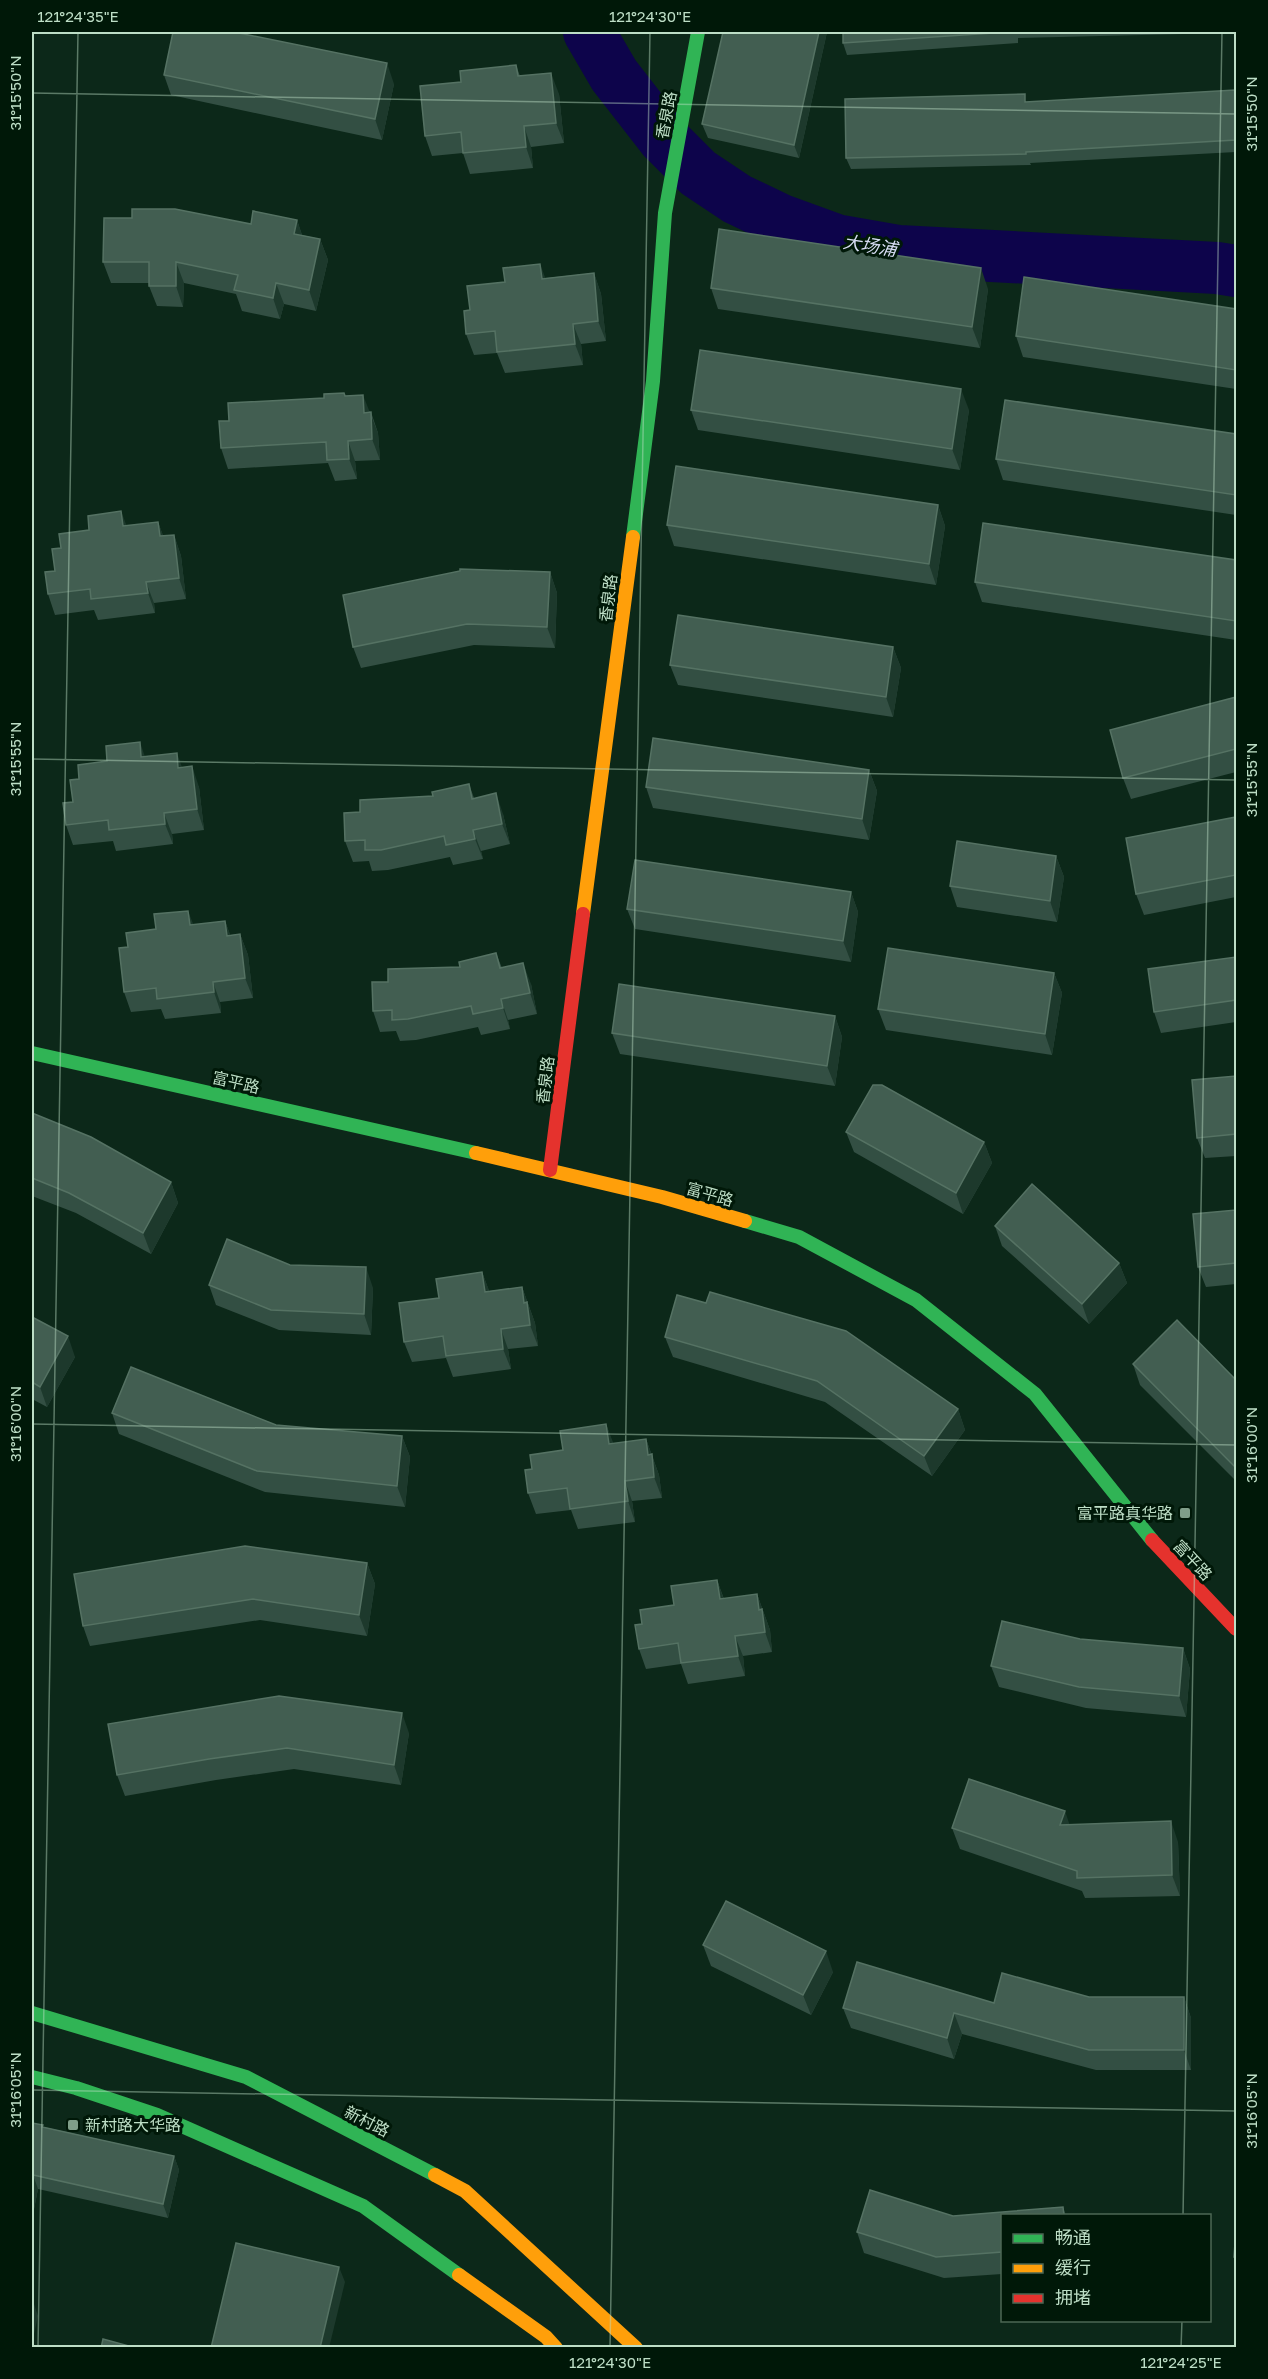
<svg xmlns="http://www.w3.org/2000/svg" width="1268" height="2379" viewBox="0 0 1268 2379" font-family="'Golos Text','Noto Sans SC',sans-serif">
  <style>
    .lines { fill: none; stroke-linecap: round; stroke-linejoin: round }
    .river { stroke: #0d044b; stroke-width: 52 }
    .fast { stroke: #30b455; stroke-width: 14 }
    .slow { stroke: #ff9f0a; stroke-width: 14 }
    .jam { stroke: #e5322d; stroke-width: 14 }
    .wall { fill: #334f43 }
    .shaded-wall { fill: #1d392c }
    .building { fill: #425e51; stroke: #557263; stroke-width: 1.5 }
    .ticks { fill: none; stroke: #bddec6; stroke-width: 1.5; stroke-opacity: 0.45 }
    .poi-dot { fill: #7f9e89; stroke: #001808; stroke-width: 2 }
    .labels { text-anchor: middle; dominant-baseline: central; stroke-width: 6; stroke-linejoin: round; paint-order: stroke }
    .street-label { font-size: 16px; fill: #bddec6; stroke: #001808 }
    .poi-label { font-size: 16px; fill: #bddec6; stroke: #001808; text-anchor: end }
    .water-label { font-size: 18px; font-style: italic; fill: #d6dcf3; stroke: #001808 }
    .neatline { fill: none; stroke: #bddec6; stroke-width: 2 }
    .ticks-label { font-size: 15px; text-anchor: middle; fill: #bddec6 }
  </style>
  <rect width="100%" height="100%" fill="#0c2819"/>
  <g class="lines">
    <polyline class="river" points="589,32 614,75 663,138 698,173 737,199 781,220 836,240 899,251 1217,268 1236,271"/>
    <g class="fast">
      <polyline points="633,537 653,381 665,213 698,32"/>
      <polyline points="32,1053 476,1153"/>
      <polyline points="745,1221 799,1237 916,1300 1035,1394 1152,1540"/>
      <polyline points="32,2013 246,2077 435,2175"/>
      <polyline points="32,2077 76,2088 157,2115 363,2206 459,2275"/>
    </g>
    <g class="slow">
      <polyline points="583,914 633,537"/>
      <polyline points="476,1153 662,1197 745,1221"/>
      <polyline points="435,2175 465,2191 636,2348"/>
      <polyline points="459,2275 546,2337 556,2348"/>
    </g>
    <g class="jam">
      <polyline points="550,1170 583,914"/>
      <polyline points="1152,1540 1236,1629"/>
    </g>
  </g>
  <g class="wall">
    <polygon points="827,32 799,158 708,138 702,124"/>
    <polygon points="843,32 1225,32 1225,33 1018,38 1018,43 847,55 843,43"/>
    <polygon points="516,65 520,76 559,94 564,143 531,147 533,168 470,174 463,153 432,156 425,136 461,82"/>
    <polygon points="164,75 394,84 382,140 171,95"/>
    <polygon points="1236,95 1236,152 1030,163 1031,165 851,169 846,158 1027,102"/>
    <polygon points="132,218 251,224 297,220 302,235 320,239 328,260 316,311 284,304 280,319 242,311 236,294 184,283 183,307 157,306 149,286 149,283 111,283 103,262"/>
    <polygon points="594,273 601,294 606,341 581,344 583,365 505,373 497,353 474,355 466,334 470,310 545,278"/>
    <polygon points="711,288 988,289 980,348 718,309"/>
    <polygon points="1236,309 1236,389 1023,357 1016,336"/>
    <polygon points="346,396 371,412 378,433 380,460 355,461 357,479 335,481 328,463 228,469 221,448 229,421"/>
    <polygon points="691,410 969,410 960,470 698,430"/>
    <polygon points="1236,434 1236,515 1003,480 996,459"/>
    <polygon points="938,505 945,526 936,585 674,546 667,525"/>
    <polygon points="158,522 163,536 174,535 181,556 186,599 154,603 155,613 98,620 94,610 55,615 48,594 61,548 127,526"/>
    <polygon points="1236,560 1236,640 982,602 975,582"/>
    <polygon points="550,572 557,593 555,648 474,645 361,668 353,647"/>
    <polygon points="893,647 901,668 893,717 678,685 670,665"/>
    <polygon points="1236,697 1236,772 1131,799 1123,778"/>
    <polygon points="145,757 182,767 199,787 204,830 172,834 173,844 116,851 113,841 73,845 66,825 79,779"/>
    <polygon points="869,770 877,791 869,840 653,808 646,787"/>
    <polygon points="469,784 474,798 503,814 510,844 481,851 483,859 453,865 450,857 388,870 372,871 369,861 353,862 345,841 360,812 433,796"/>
    <polygon points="1236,817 1236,897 1144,915 1136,894"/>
    <polygon points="1056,856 1064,877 1057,922 957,907 950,886"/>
    <polygon points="851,892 858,912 851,962 635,929 627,909"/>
    <polygon points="225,921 230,935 240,934 248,955 253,998 220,1002 221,1013 165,1019 161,1009 131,1012 124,992 193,925"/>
    <polygon points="496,953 502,968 531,984 537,1014 508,1020 510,1029 481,1035 478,1027 416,1040 400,1041 396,1031 380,1032 373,1011 388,982 460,967"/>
    <polygon points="1236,957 1236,1022 1161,1033 1154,1012"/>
    <polygon points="1054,973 1062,993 1052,1055 886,1030 878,1009"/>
    <polygon points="835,1016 842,1037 835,1086 620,1054 612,1033"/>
    <polygon points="1236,1076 1236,1156 1205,1158 1197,1138"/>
    <polygon points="32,1113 171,1182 178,1203 151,1254 76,1213 32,1196"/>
    <polygon points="846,1132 984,1142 992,1163 963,1214 854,1152"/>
    <polygon points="1236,1210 1236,1284 1206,1287 1198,1267"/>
    <polygon points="995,1226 1119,1263 1127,1283 1089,1324 1002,1246"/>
    <polygon points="290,1265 373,1288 371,1335 279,1330 216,1305 209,1285"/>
    <polygon points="482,1272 489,1291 522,1287 535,1323 538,1346 508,1349 511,1369 453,1377 446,1358 412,1362 404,1342 439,1298"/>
    <polygon points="32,1317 75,1357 47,1407 32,1399"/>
    <polygon points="665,1337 958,1409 965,1430 932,1476 825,1402 673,1357"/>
    <polygon points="1133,1364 1236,1380 1236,1481 1140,1385"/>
    <polygon points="112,1413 276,1425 402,1436 410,1457 405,1507 265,1492 119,1434"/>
    <polygon points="606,1424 613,1444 646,1439 659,1475 662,1498 632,1501 635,1522 578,1529 571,1510 536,1514 528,1493 532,1469"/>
    <polygon points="367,1563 375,1584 367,1636 260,1620 90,1646 83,1626"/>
    <polygon points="717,1580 724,1599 757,1594 770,1630 772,1652 743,1656 745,1676 688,1684 681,1664 646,1669 639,1649 642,1624"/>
    <polygon points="1080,1639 1183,1648 1190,1669 1186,1717 1086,1708 999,1687 991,1666"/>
    <polygon points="108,1724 409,1733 401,1785 294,1769 216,1780 125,1796 117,1775"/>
    <polygon points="1069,1824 1178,1842 1180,1896 1085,1898 1082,1891 960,1849 952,1828"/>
    <polygon points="703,1945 833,1972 811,2015 711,1966"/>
    <polygon points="1089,1997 1184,1997 1191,2018 1191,2070 1096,2070 962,2034 954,2059 851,2028 843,2008 994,2003"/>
    <polygon points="32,2123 44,2127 174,2156 179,2170 168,2218 38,2189 34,2209 32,2209"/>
    <polygon points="1063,2207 1066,2216 1002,2216 1002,2274 944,2278 864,2253 857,2232 953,2216"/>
  </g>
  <g class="shaded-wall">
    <polygon points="819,32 827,32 799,158 794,145"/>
    <polygon points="387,63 394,84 382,140 375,119"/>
    <polygon points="551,73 559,94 564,143 556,123"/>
    <polygon points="1235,90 1236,95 1236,125"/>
    <polygon points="524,126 531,147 533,168 526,147"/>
    <polygon points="297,220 304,241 294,234"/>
    <polygon points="320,239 328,260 316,311 309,290"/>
    <polygon points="176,262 184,283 183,307 176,286"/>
    <polygon points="540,264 548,285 542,279"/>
    <polygon points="981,268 988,289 980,348 972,327"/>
    <polygon points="594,273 601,294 606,341 598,321"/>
    <polygon points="276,283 284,304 280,319 273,298"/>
    <polygon points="573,324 581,344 583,365 575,344"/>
    <polygon points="961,389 969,410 960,470 952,449"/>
    <polygon points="363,395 378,433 380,460 372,439 364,413"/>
    <polygon points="348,441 355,461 357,479 349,459"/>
    <polygon points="938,505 945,526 936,585 929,564"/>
    <polygon points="121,511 129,532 123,526"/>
    <polygon points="158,522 166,543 160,536"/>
    <polygon points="174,535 181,556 186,599 179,578"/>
    <polygon points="550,572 557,593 555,648 547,627"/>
    <polygon points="146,582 154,603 155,613 148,593"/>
    <polygon points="893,647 901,668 893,717 886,697"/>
    <polygon points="140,742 147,763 141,757"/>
    <polygon points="177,753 184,773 178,768"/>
    <polygon points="192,766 199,787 204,830 197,809"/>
    <polygon points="869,770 877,791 869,840 862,819"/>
    <polygon points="496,793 503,814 510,844 502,824"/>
    <polygon points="164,813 172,834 173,844 165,824"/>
    <polygon points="473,830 481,851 483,859 475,839"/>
    <polygon points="1056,856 1064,877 1057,922 1050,901"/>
    <polygon points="851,892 858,912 851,962 843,941"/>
    <polygon points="188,911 196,931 190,925"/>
    <polygon points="225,921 233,942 227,936"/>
    <polygon points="240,934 248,955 253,998 245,978"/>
    <polygon points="523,963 531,984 537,1014 530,993"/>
    <polygon points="1054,973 1062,993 1052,1055 1045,1034"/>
    <polygon points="213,982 220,1002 221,1013 214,992"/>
    <polygon points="501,999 508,1020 510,1029 503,1008"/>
    <polygon points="835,1016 842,1037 835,1086 827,1066"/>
    <polygon points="984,1142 992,1163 963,1214 956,1193"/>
    <polygon points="171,1182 178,1203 151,1254 143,1233"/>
    <polygon points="1119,1263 1127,1283 1089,1324 1082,1304"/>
    <polygon points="366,1267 373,1288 371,1335 364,1314"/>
    <polygon points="482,1272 490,1293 485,1292"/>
    <polygon points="522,1287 535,1323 538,1346 530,1325 524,1303"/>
    <polygon points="501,1329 508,1349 511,1369 503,1349"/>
    <polygon points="68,1336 75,1357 47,1407 40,1387"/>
    <polygon points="958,1409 965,1430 932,1476 924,1456"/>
    <polygon points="606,1424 614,1445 609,1444"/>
    <polygon points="402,1436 410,1457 405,1507 397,1486"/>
    <polygon points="646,1439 659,1475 662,1498 654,1477 648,1455"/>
    <polygon points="625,1481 632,1501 635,1522 628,1501"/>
    <polygon points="367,1563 375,1584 367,1636 359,1615"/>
    <polygon points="717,1580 724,1600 720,1599"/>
    <polygon points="757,1594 770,1630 772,1652 765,1632 759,1610"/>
    <polygon points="735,1636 743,1656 745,1676 738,1656"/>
    <polygon points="1183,1648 1190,1669 1186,1717 1179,1696"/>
    <polygon points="402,1713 409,1733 401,1785 394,1765"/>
    <polygon points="1065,1811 1072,1832 1060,1825"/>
    <polygon points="1171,1821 1178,1842 1180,1896 1172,1875"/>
    <polygon points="826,1951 833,1972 811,2015 803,1995"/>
    <polygon points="1184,1997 1191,2018 1191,2070 1184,2050"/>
    <polygon points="954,2013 962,2034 954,2059 947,2038"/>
    <polygon points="174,2156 179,2170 168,2218 163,2204"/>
    <polygon points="33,2175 38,2189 34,2209 32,2203 32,2182"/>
    <polygon points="339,2267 345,2282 329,2348 320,2348"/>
    <polygon points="33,2301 38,2316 32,2343 32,2306"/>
  </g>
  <g class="building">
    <polygon points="173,32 234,32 387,63 375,119 164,75"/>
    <polygon points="723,32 819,32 794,145 702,124"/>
    <polygon points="843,32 1009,32 843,43"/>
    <polygon points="516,65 518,76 551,73 556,123 524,126 526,147 463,153 461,132 425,136 420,86 461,82 460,71"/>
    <polygon points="1235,90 1236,140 1026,152 1026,154 846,158 845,99 1025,94 1025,102"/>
    <polygon points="132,209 175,209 251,224 253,211 297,220 294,234 320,239 309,290 276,283 273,298 234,290 238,275 176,262 176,286 149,286 149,262 103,262 104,218 132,218"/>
    <polygon points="719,229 981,268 972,327 711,288"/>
    <polygon points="540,264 542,279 594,273 598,321 573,324 575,344 497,352 495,331 466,334 464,311 470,310 467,286 505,282 503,268"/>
    <polygon points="1024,277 1236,309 1236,370 1016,336"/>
    <polygon points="700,350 961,389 952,449 691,410"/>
    <polygon points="344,393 345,396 363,395 364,413 371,412 372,439 348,441 349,459 327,460 326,442 221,448 219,421 229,421 228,403 324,398 324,394"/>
    <polygon points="1005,400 1236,434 1236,495 996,459"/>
    <polygon points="676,466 938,505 929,564 667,525"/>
    <polygon points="121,511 123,526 158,522 160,536 174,535 179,578 146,582 148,593 91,599 90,589 48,594 45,572 55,571 52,549 61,548 59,534 89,530 88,516"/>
    <polygon points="983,523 1236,560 1236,621 975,582"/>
    <polygon points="460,569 550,572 547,627 467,624 353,647 343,595 460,571"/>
    <polygon points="678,615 893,647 886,697 670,665"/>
    <polygon points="1236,697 1236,749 1123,778 1110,730"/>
    <polygon points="653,738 869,770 862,819 646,787"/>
    <polygon points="140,742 141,757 177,753 178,768 192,766 197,809 164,813 165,824 109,830 108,820 66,825 63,803 73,802 70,780 79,779 78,765 107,761 106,746"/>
    <polygon points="469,784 472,799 496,793 502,824 473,830 475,839 446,845 444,836 381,850 365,850 365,840 345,841 344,813 360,812 360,800 433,796 432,792"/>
    <polygon points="1236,817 1236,875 1136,894 1126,838"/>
    <polygon points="957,841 1056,856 1050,901 950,886"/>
    <polygon points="635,860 851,892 843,941 627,909"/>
    <polygon points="188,911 190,925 225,921 227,936 240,934 245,978 213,982 214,992 157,999 156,988 124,992 119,948 128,947 126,933 156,929 154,914"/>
    <polygon points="888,948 1054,973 1045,1034 878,1009"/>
    <polygon points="496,953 500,968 523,963 530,993 501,999 503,1008 473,1014 471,1006 408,1019 392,1020 392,1010 373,1011 372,982 388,982 388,969 460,967 459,962"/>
    <polygon points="1236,957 1236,1000 1154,1012 1148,969"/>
    <polygon points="619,984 835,1016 827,1066 612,1033"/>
    <polygon points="1236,1076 1236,1134 1197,1138 1192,1080"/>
    <polygon points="873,1085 882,1085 984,1142 956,1193 846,1132"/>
    <polygon points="32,1113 91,1137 171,1182 143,1233 69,1193 32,1178"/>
    <polygon points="1032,1184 1119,1263 1082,1304 995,1226"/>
    <polygon points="1236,1210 1236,1263 1198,1267 1193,1214"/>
    <polygon points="227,1239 290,1265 366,1267 364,1314 271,1310 209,1285"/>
    <polygon points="482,1272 485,1292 522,1287 524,1303 527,1302 530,1325 501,1329 503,1349 446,1356 443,1336 404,1342 399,1303 439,1298 436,1279"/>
    <polygon points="710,1292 846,1331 958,1409 924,1456 817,1381 665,1337 677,1295 706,1303"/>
    <polygon points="32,1317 68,1336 40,1387 32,1382"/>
    <polygon points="1177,1320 1236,1380 1236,1468 1133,1364"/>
    <polygon points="131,1367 276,1425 402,1436 397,1486 257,1471 112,1413"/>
    <polygon points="606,1424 609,1444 646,1439 648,1455 652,1454 654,1477 625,1481 628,1501 570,1509 567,1488 528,1493 525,1470 532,1469 530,1455 563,1450 560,1431"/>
    <polygon points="245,1546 367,1563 359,1615 253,1599 83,1626 74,1574"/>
    <polygon points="717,1580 720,1599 757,1594 759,1610 762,1609 765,1632 735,1636 738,1656 681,1663 678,1643 639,1649 635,1625 642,1624 640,1610 674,1605 671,1586"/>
    <polygon points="1002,1621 1080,1639 1183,1648 1179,1696 1079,1687 991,1666"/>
    <polygon points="279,1696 402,1713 394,1765 287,1748 209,1759 117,1775 108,1724"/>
    <polygon points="969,1779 1065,1811 1060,1825 1171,1821 1172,1875 1077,1878 1077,1871 952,1828"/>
    <polygon points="726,1901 826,1951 803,1995 703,1945"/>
    <polygon points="857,1962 994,2003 1002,1973 1089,1997 1184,1997 1184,2050 1089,2050 954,2013 947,2038 843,2008"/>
    <polygon points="32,2123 43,2125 42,2127 174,2156 163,2204 33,2175 32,2182"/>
    <polygon points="870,2190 953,2216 1063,2207 1064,2216 1002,2216 1002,2252 936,2257 857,2232"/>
    <polygon points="1236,2229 1236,2257 1234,2257"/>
    <polygon points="236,2243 339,2267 320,2348 211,2348"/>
    <polygon points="103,2339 136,2348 101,2348"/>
  </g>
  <path class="ticks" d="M 32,93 L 1236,114M 32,759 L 1236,780M 32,1424 L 1236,1445M 32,2090 L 1236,2111M 1183,2216 L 1222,32M 38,2348 L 78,32M 610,2348 L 650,32M 1181,2348 L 1182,2320"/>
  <g class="poi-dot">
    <rect x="1179" y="1507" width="12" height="12" rx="3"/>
    <rect x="67" y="2119" width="12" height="12" rx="3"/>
  </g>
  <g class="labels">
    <g class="street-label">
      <text transform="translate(666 115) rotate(-79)">香泉路</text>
      <text transform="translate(608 598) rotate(-83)">香泉路</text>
      <text transform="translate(545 1080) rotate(-83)">香泉路</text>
      <text transform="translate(236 1082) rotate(13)">富平路</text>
      <text transform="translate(710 1194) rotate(16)">富平路</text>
      <text transform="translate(1193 1560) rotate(47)">富平路</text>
      <text transform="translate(367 2121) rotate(27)">新村路</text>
    </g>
    <g class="poi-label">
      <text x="1173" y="1513">富平路真华路</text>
      <text x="85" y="2125" text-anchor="start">新村路大华路</text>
    </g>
    <g class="water-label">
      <text transform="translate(870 245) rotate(9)">大场浦</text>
    </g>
  </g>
  <rect width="1268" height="2379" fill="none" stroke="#001808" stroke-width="66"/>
  <rect x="1001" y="2214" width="210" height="108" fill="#001808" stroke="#4c6754" stroke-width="1.5"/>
  <rect x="1013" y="2234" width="30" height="9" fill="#30b455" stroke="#4c6754" stroke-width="1.5"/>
  <text x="1055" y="2244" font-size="18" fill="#bddec6">畅通</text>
  <rect x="1013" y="2264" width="30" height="9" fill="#ff9f0a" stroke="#4c6754" stroke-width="1.5"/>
  <text x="1055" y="2274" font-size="18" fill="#bddec6">缓行</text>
  <rect x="1013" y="2294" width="30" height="9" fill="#e5322d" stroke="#4c6754" stroke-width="1.5"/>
  <text x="1055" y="2304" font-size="18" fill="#bddec6">拥堵</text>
  <rect x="33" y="33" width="1202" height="2313" class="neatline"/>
  <g class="ticks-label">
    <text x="78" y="22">121°24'35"E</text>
    <text x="650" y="22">121°24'30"E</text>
    <text transform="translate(16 93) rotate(-90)" y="5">31°15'50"N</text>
    <text transform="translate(1252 114) rotate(-90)" y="5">31°15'50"N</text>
    <text transform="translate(16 759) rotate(-90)" y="5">31°15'55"N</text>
    <text transform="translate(1252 780) rotate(-90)" y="5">31°15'55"N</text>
    <text transform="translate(16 1424) rotate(-90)" y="5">31°16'00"N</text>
    <text transform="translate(1252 1445) rotate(-90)" y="5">31°16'00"N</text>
    <text transform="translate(16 2090) rotate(-90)" y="5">31°16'05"N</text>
    <text transform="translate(1252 2111) rotate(-90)" y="5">31°16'05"N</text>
    <text x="610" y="2368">121°24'30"E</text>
    <text x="1181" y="2368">121°24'25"E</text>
  </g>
</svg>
